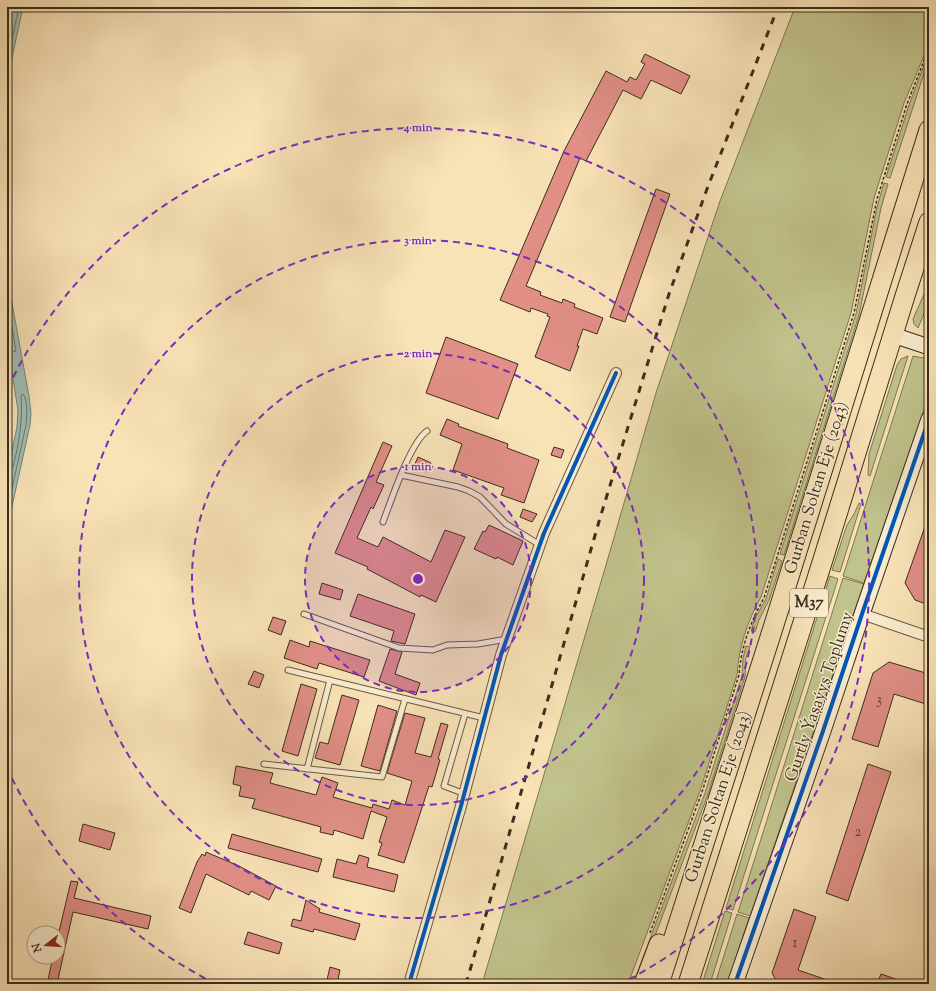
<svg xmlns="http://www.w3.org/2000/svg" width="936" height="991" viewBox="0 0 936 991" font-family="'Sorts Mill Goudy',serif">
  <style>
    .green { fill: #c1c38c; stroke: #7e7854 }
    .water { fill: #9dbeb2; stroke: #768476 }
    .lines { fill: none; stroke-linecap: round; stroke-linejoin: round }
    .shore { stroke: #6c7668; stroke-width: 1 }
    .building { fill: #e18f87; stroke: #3b2d1d }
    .lane-casing { stroke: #6a5a44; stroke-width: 7 }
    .street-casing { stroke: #6a5a44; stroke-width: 12 }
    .secondary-casing { stroke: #3b2d1d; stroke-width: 17 }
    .highway-casing { stroke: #3b2d1d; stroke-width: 21 }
    .path { stroke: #3b2d1d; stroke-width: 1.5; stroke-dasharray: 3 2; stroke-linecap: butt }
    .lane { stroke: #faedd0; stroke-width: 5 }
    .street { stroke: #faedd0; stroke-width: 10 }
    .secondary { stroke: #faedd0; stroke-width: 15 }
    .highway { stroke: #f8e3b7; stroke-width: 19 }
    .rail { stroke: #3b2d1d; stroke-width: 3; stroke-dasharray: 7 7; stroke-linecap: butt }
    .cycleway-casing { stroke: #faedd0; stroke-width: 6 }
    .cycleway { stroke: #0057b8; stroke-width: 4 }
    .ring { fill: none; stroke: #7b2cbf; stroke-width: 2; stroke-dasharray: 7 5 }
    .labels { text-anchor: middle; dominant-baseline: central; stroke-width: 3; stroke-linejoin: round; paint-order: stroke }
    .number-label { font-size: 15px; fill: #644638 }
    .shield { fill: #faedd0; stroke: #746753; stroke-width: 1 }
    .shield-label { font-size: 16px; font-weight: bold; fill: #3b2d1d }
    .street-label { font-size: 17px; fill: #3b2d1d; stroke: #faedd0 }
    .centre { fill: #7b2cbf; stroke: #faedd0; stroke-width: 2 }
    .ring-label { font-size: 12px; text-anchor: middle; font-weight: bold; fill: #7b2cbf; stroke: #faedd0; stroke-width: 3; stroke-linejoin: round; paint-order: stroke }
  </style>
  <rect width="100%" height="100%" fill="#f8e3b7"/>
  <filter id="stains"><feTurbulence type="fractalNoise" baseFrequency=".005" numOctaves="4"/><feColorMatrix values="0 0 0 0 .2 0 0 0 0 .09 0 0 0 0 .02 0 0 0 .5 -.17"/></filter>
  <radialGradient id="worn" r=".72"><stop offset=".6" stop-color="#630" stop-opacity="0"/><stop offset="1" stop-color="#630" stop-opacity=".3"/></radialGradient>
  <g class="green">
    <path d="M 795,7 L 929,7 L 929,44 L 904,103 L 874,198 L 851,313 L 761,597 C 747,622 739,646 737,675 L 700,791 L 628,984 L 482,984 L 606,565 L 656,393 L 720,201 Z"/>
    <polygon points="929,52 929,58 890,178 886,177 909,105"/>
    <polygon points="884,183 888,184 881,208 859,315 784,555 780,554 856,314 877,207"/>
    <polygon points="929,283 929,302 918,328 914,324 913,319"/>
    <polygon points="908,356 870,476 868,475 869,454 897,365 901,359"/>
    <polygon points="913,356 929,359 929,395 864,583 843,576"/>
    <polygon points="859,503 861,504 840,572 832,570 847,525 854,514"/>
    <polygon points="778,559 782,561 769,600 759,620 755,632 751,631 755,618 766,599"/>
    <polygon points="830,576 838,579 733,910 726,908"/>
    <polygon points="843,578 864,584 750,916 738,912"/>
    <polygon points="746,646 750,647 746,658 745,677 708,794 637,984 633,984 705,793 742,676 743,658"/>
    <polygon points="725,911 732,913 710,984 702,984"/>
    <polygon points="737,914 749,918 727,984 715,984"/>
  </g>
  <g class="water">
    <polygon points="9,7 23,7 7,81 7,17"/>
    <polygon points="7,276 29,396 31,413 30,425 7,529 7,474 17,427 18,410 7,342"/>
  </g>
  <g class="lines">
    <g class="shore">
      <polyline points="7,62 19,7"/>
      <polyline points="7,298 16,351 14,352 11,349 7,348"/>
      <path d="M 7,470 L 10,469 L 13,467 C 19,443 23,420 21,395 L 23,394 C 28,401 27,416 26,425 L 7,511"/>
    </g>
  </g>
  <g class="building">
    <polygon points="645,54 690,76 681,94 651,80 641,99 623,90 586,161 580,158 526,286 541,292 540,295 562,303 563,299 575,304 574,307 603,318 597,334 583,329 577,346 579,346 570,371 535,357 550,317 547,316 548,314 531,308 530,312 500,300 564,151 606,71 627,82 630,77 636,80 645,64 641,62"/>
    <polygon points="656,189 670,194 625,322 610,317"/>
    <polygon points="446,337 518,364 498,419 426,393"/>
    <polygon points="447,419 459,424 458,426 508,444 507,448 539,460 524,503 501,495 504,488 453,470 462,444 440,435"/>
    <polygon points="383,442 392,446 376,482 384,485 373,509 371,507 357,538 378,547 383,537 431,562 445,530 465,537 436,602 421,595 420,597 367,569 368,567 335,553"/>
    <polygon points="554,447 564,450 561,458 551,455"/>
    <polygon points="418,457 431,463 426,472 414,466"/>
    <polygon points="523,509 537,514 532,522 520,517"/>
    <polygon points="928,518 929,518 929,605 915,600 905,583"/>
    <polygon points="489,525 523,541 513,565 497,557 496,559 474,549 483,531 485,532"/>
    <polygon points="322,583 343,590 340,600 319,594"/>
    <polygon points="358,594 415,614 405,644 391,641 394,631 350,616"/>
    <polygon points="273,617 286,621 281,635 268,630"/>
    <polygon points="290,640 309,647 310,641 370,660 364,677 319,663 317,669 284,658"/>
    <polygon points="390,649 402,652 395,674 420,683 416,695 379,681"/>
    <polygon points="889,662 929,674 929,705 894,694 878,747 852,739 873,673"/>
    <polygon points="254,671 264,675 259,688 248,684"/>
    <polygon points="301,684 317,689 298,756 282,751"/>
    <polygon points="342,695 359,700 340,765 315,758 320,742 328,744"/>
    <polygon points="378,705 397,711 380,771 361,766"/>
    <polygon points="405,713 425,718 415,753 431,757 441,723 448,725 438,759 440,760 432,787 429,786 404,863 378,855 382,843 379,842 387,817 371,811 363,839 334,830 333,835 320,832 321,827 252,808 255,799 239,796 241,786 233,784 236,766 273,773 270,783 316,795 322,777 338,783 333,797 372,808 373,804 389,809 392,800 405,805 412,781 387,773"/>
    <polygon points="868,764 891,772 848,901 826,893"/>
    <polygon points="83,824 115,833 110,850 79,841"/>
    <polygon points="232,834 322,859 318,872 228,848"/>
    <polygon points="206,852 239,866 276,886 269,900 251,891 249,895 206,874 191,913 179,908 197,862 202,854 205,856"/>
    <polygon points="359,855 369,858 367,867 398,875 394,892 333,877 337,859 356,864"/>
    <polygon points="71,881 78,882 74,898 151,916 148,929 73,912 57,984 47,984 53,957 58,957 58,936"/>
    <polygon points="306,900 320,909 319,912 360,924 355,940 314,929 313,932 291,926 293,919 301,921"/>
    <polygon points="794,909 816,917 798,970 836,983 836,984 778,984 772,973"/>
    <polygon points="248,932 282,943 279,954 244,944"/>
    <polygon points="330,967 340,970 337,984 326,984"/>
    <polygon points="881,974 907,983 907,984 877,984"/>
  </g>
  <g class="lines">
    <defs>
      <g id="lane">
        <polyline points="401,475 458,487 469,491 480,497 506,524 540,545"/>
        <path d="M 383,522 C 391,501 410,443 427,431"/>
        <polyline points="304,614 399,648 433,650 447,645 478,644 507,639"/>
        <polyline points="288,670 484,718"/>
        <polyline points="264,764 382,777 405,699"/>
        <polyline points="307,769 330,680"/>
        <polyline points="465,794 444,786 465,714"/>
      </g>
      <g id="street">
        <polyline points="862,614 929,637"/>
        <polyline points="409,984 461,806 501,655 544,533 616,373"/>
      </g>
      <g id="secondary">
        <polyline points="893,335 929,347"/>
        <polyline points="735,984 823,731 862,614 929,419"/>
      </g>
      <g id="highway">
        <polyline points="644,984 659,944"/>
        <polyline points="659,984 772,631 929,130"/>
        <polyline points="688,984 820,569 905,296 929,222"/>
      </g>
    </defs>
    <use href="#lane" class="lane-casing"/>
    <use href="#street" class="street-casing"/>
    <use href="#secondary" class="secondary-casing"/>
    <use href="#highway" class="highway-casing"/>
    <path class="path" d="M 650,933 L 702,792 L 739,675 C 741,647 750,623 764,598 L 854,313 L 877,199 L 907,104 L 929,48"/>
    <use href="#lane" class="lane"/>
    <use href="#street" class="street"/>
    <use href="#secondary" class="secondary"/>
    <use href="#highway" class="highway"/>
    <polyline class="rail" points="466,984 600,518 669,294 707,189 778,7"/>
    <defs>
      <g id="cycleway">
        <polyline points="409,984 461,806 501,655 544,533 616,373"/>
        <polyline points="735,984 823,731 862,614 929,419"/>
      </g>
    </defs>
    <use href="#cycleway" class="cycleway-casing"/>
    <use href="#cycleway" class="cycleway"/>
  </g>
  <circle cx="418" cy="579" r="113" fill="#7b2cbf" fill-opacity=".12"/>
  <g class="ring">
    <circle cx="418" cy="579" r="113"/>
    <circle cx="418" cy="579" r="226"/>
    <circle cx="418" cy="579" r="339"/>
    <path d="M216 984A452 452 0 0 1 8 770M8 388A452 452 0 1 1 620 984"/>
  </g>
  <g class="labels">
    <g class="number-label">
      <text x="879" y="700">3</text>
      <text x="858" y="832">2</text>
      <text x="795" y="943">1</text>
    </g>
    <rect class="shield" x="790" y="589" width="38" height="28" rx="3"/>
    <g class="shield-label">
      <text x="809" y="603">M37</text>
    </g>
    <g class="street-label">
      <text transform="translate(817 488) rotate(-73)">Gurban Soltan Eje (2043)</text>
      <text transform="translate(820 697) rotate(-71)">Gurtly Ýaşaýyş Toplumy</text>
      <text transform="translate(719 797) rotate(-72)">Gurban Soltan Eje (2043)</text>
    </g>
  </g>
  <circle cx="418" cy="579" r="6" class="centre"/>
  <g class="ring-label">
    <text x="418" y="131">4 min</text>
    <text x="418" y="244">3 min</text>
    <text x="418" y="357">2 min</text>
    <text x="418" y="470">1 min</text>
  </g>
  <rect width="936" height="991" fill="none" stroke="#f8e3b7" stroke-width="24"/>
  <rect x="8" y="8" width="920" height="975" fill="none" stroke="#3b2d1d" stroke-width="2"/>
  <rect x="12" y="12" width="912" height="967" fill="none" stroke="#3b2d1d"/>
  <g transform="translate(46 945) rotate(253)"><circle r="19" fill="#faedd0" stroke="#aea088"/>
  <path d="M0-3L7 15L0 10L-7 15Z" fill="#8f2418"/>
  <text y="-6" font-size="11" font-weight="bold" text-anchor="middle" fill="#3b2d1d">N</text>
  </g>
  <rect width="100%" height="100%" filter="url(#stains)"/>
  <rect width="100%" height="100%" fill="url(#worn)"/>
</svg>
